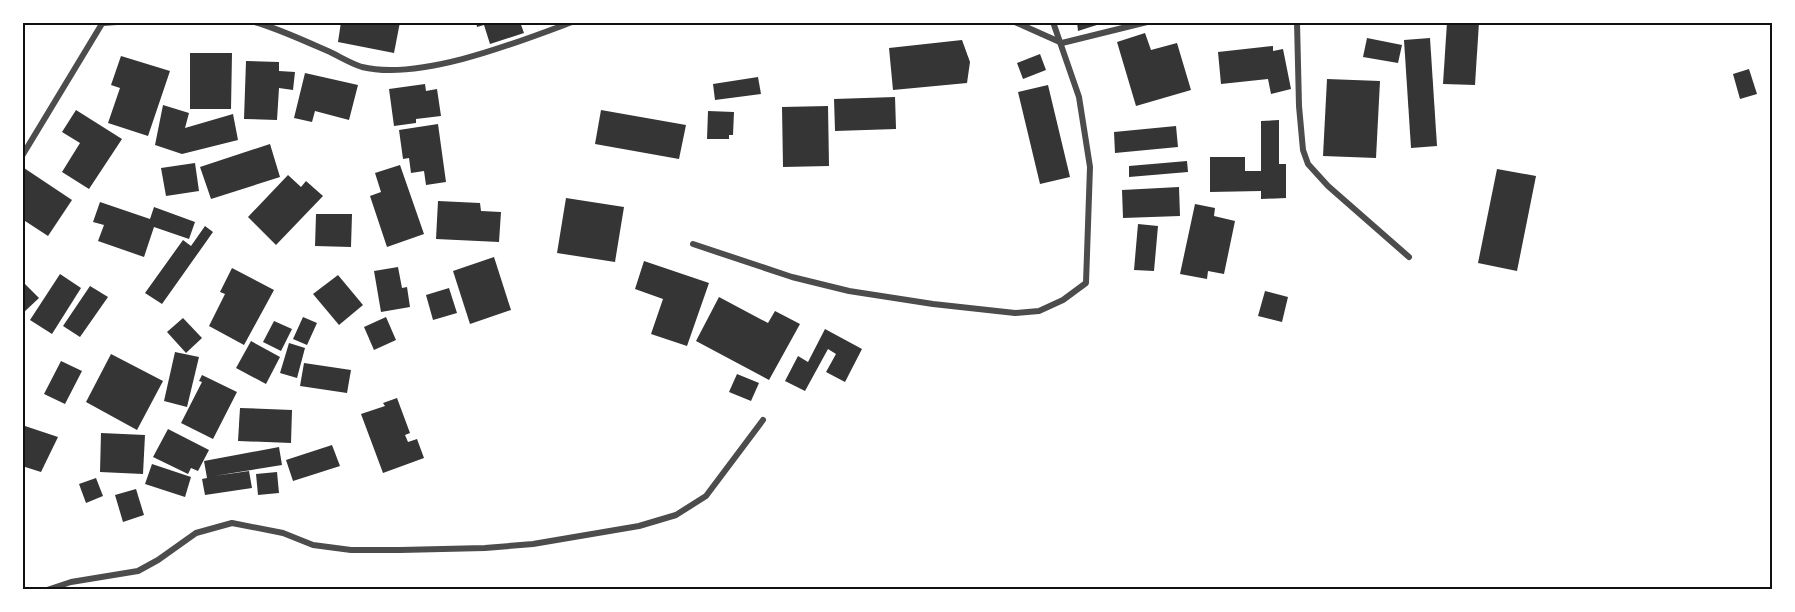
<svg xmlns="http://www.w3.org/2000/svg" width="1795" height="612" viewBox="0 0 1795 612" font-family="'PT Serif',serif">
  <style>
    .building { fill: #353535 }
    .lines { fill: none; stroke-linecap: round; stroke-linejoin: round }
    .minor { stroke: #4c4c4c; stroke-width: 6 }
    .neatline { fill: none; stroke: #111; stroke-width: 2 }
  </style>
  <rect width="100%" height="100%" fill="#fff"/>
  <g class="building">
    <polygon points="341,22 400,22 394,53 338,42"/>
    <polygon points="476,22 520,22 524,33 490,44 484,25 477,27"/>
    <polygon points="1077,22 1103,22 1103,23 1078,31"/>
    <polygon points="1447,22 1479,22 1475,85 1443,84"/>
    <polygon points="1145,33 1151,50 1177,43 1191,90 1136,106 1117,42"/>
    <polygon points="1367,38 1402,45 1398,63 1363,57"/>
    <polygon points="1430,38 1437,146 1411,148 1404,40"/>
    <polygon points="962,40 970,62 967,83 893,90 889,48"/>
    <polygon points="1273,46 1273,51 1283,49 1291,89 1271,94 1268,79 1221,84 1218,52"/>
    <polygon points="190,53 232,53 231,109 190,109"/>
    <polygon points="1040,54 1046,70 1023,79 1017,63"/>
    <polygon points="121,56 170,71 148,136 108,123 120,88 111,85"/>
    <polygon points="246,61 279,62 279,71 295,72 293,90 279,88 277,120 244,119"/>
    <polygon points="1749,69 1757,94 1740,99 1733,74"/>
    <polygon points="305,73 358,85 349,120 315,111 312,122 294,118"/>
    <polygon points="758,77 761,94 715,100 713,84"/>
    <polygon points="1327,79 1380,81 1376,158 1323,156"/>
    <polygon points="425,84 426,91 437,89 441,116 416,119 416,123 394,126 389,89"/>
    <polygon points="1048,85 1070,177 1040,184 1018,92"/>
    <polygon points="895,97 896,129 835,131 834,99"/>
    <polygon points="163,105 189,113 185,128 233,114 238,140 182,154 155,145"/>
    <polygon points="828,106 829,166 783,167 782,107"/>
    <polygon points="76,110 122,139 89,189 62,172 80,143 62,132"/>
    <polygon points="601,110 686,125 679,159 595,144"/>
    <polygon points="708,111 734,112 733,135 729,135 729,139 707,139"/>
    <polygon points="1279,120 1279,164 1286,164 1286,198 1261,199 1261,191 1210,192 1210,157 1245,157 1245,171 1261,171 1261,121"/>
    <polygon points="438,124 446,182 426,185 424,171 411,173 409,158 403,159 399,130"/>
    <polygon points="1176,126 1178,147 1115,153 1114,132"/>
    <polygon points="270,144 280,177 211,199 200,167"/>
    <polygon points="1187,161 1188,172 1129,177 1129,166"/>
    <polygon points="195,163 199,191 166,196 161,168"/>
    <polygon points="400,165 424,234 387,247 370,196 381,192 375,173"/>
    <polygon points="24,168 72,200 48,236 22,219"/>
    <polygon points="1497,169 1536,176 1517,271 1478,263"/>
    <polygon points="288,175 301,187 306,181 323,196 276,245 248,217"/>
    <polygon points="1179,187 1180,216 1123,218 1122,190"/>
    <polygon points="566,198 624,207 615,262 557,253"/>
    <polygon points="438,201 480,203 481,211 501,212 499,242 436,239"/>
    <polygon points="100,202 150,219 154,207 195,222 189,239 154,227 144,257 98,241 104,225 93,222"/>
    <polygon points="1195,204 1215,208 1214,216 1235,221 1224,274 1208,271 1207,279 1180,274"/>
    <polygon points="316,214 352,214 351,247 315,246"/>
    <polygon points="1138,224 1158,226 1154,271 1134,270"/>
    <polygon points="205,226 213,232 162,304 145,293 183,240 191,246"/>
    <polygon points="494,257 511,310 470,324 453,271"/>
    <polygon points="644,261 709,283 687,346 651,334 663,299 635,289"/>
    <polygon points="398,267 402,288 407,287 410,307 381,312 374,271"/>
    <polygon points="232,268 274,290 244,345 209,326 225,294 220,292"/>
    <polygon points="60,274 81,288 52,334 30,320"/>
    <polygon points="338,275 363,305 339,325 313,294"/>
    <polygon points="22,281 39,298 22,314"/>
    <polygon points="90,286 108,297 80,337 63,326"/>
    <polygon points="449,288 457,313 433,320 426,295"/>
    <polygon points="1265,291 1288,297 1282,322 1258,316"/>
    <polygon points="719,297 768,323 775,311 800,324 769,380 696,341"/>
    <polygon points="303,317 317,323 307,345 293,339"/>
    <polygon points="386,317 396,340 374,350 364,327"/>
    <polygon points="183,318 202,338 186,353 167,332"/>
    <polygon points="274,321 292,329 281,351 263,342"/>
    <polygon points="825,329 862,349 845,382 826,372 836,354 828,349 805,391 785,381 798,356 808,362"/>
    <polygon points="251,341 280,357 266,384 236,368"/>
    <polygon points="289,343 305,348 297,378 280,373"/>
    <polygon points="175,352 199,357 187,407 164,401"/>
    <polygon points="111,354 163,381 137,430 86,402"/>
    <polygon points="61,361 82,371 65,404 44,394"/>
    <polygon points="304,363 351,370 347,393 300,386"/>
    <polygon points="737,374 759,383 751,401 729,392"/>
    <polygon points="202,375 237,392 213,439 181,423 202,382 199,381"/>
    <polygon points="397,398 410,433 405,435 408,442 417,439 424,458 383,473 361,414 385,406 383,403"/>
    <polygon points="240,408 292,410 291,443 238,441"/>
    <polygon points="22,425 58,437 41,472 22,466"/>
    <polygon points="168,429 209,450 198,471 191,468 188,474 153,457"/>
    <polygon points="101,433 145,435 143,474 100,472"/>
    <polygon points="332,445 340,466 293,481 286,460"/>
    <polygon points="279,447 282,465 214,476 249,471 252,488 205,495 202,479 207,478 204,461"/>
    <polygon points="152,464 191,477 185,497 145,484"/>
    <polygon points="277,472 279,493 258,495 256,474"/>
    <polygon points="96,478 103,496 86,503 79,484"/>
    <polygon points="136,489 144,515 123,522 115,495"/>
  </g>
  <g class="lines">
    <g class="minor">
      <path d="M 255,22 C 282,30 307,42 332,53 C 342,58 352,64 362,67 C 420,81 516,43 572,22"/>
      <polyline points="1015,22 1062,43 1147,22"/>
      <polyline points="1297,22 1299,106 1303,150 1308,164 1328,186 1409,257"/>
      <polyline points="103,23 117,22"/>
      <polyline points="22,156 103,22"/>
      <polyline points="693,244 792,277 849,291 933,304 1015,313 1039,311 1063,300 1086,283 1090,167 1079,97 1053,22"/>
      <polyline points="47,590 71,582 138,571 158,560 196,533 232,523 283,533 313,545 351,550 400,550 485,548 533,544 639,526 676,515 706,496 763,420"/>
    </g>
  </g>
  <rect width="1795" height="612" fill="none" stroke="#ffffff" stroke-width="48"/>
  <rect x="24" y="24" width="1747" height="564" class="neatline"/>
</svg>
